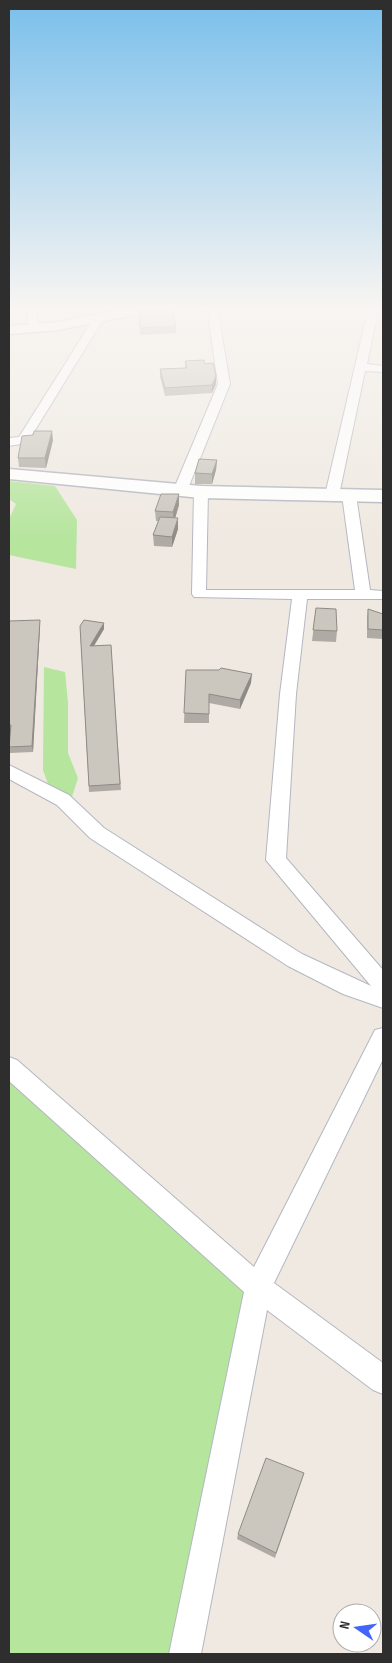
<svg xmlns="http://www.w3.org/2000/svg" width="392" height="1663" viewBox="0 0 392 1663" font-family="'Sofia Sans Condensed',sans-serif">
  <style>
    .green { fill: #b6e59e }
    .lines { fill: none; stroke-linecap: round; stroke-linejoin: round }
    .street-casing { stroke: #b4b7c1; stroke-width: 2 }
    .secondary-casing { stroke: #b4b7c1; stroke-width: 3 }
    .street { fill: #fff; fill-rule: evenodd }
    .secondary { fill: #fff; fill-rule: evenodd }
    .wall { fill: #afaba4 }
    .shaded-wall { fill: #8e8b86 }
    .building { fill: #cbc7bf; stroke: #8e8b86 }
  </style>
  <rect width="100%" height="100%" fill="#efe9e1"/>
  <g class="green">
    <polygon points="9,481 55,486 77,520 76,569 9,555 9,519 16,504 9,499"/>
    <polygon points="44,667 65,672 68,703 68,753 78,778 69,806 52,795 43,770"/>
    <polygon points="9,1067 258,1287 185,1654 9,1654"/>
  </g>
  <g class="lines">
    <defs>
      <g id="street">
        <polygon points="26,306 40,306 35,309 39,328 38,330 34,331 29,328"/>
        <polygon points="207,306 217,306 230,384 187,491 180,495 173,491 218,384"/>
        <polygon points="369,306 379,306 367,364 383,366 383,372 365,371 339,495 332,499 325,495"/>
        <polygon points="99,315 104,318 29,440 27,443 9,446 9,438 19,437 94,318"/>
        <polygon points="201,488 208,492 206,590 355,590 342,495 349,491 356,495 370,590 383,591 383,599 307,599 296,694 286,858 383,970 383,1008 343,994 288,966 90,838 57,805 9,779 9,765 69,795 104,828 302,954 371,986 266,860 280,694 292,599 194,597 192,594 194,492"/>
        <polygon points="383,1028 383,1059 274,1283 383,1363 383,1394 373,1390 267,1310 201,1654 169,1654 244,1292 9,1081 9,1057 17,1060 254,1267 375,1030"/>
      </g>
      <g id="secondary">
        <polygon points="139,306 168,306 161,310 58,330 9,334 9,326 58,322"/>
        <polygon points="9,469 201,486 383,490 383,502 201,498 9,479"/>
      </g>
    </defs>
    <use href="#street" class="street-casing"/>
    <use href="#secondary" class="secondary-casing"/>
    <use href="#street" class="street"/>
    <use href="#secondary" class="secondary"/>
  </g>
  <g class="wall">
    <polygon points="139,310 176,326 176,333 140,335"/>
    <polygon points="185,361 205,364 216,376 216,384 212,393 165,396 160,377 160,369 185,368"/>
    <polygon points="53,440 46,468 19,467 18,458"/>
    <polygon points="217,460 216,470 212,484 195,484 195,473"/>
    <polygon points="179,505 175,518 178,529 172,547 154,546 153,535 158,521 156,521 155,511"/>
    <polygon points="316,608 337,631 336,642 312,641"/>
    <polygon points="368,609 383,614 383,639 367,638 367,618"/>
    <polygon points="9,621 40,626 33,752 10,753 9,747 10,731 9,731"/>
    <polygon points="80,626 104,629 94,646 111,645 121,790 89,792"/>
    <polygon points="186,670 251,683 240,709 209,703 209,723 184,723"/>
    <polygon points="304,1473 275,1558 237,1539 238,1534"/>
  </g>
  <g class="shaded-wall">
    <polygon points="216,376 216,384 212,393 212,385"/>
    <polygon points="52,431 53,440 46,468 45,458"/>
    <polygon points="217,460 216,470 212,484 212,474"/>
    <polygon points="179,494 179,505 174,522 173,512"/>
    <polygon points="178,518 178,529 172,547 172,537"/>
    <polygon points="40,620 40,626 33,752 32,746"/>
    <polygon points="104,623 104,629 90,652 90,646"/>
    <polygon points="252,674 251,683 240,709 240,700"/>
  </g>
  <g class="building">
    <polygon points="172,307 176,326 140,328 139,310"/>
    <polygon points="204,360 205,364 213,363 216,376 212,385 165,388 160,369 187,368 185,361"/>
    <polygon points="34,431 52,431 45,458 18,458 22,436 33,435"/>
    <polygon points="199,459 217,460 212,474 195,473"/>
    <polygon points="161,494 179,494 173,512 155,511"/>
    <polygon points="160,517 178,518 172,537 153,535"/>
    <polygon points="316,608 336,609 337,631 313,630"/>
    <polygon points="368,609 383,614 383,630 368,629"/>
    <polygon points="40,620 32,746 9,747 11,725 9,725 9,621"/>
    <polygon points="84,620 104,623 90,646 111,645 120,784 89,786 80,626"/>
    <polygon points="221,668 252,674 240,700 209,694 209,714 184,713 186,670 219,670"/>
    <polygon points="266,1458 304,1473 276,1553 238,1534"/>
  </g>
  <linearGradient id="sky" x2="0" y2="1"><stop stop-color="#7abfeb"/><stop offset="0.57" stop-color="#f8f5f2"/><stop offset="1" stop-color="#f8f5f2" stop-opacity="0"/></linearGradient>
  <rect width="392" height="539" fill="url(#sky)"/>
  <rect width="392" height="1663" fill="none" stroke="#2e2e2e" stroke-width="20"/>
  <g transform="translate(357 1628) rotate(283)"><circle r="24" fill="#ffffff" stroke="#ababab"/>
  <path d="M0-4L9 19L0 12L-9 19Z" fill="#4264fb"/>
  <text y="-8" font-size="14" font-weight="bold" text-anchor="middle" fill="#2e2e2e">N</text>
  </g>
</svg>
